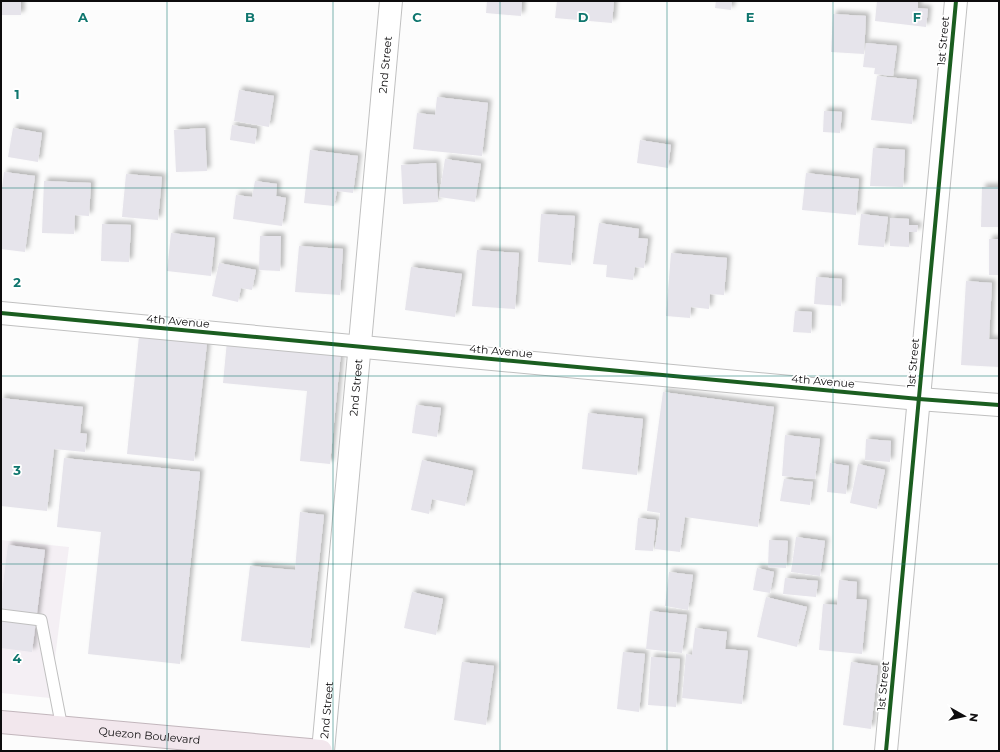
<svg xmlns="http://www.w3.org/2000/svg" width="1000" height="752" viewBox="0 0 1000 752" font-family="Montserrat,sans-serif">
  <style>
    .built { fill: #f4eff4 }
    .building { fill: #e6e4eb; filter: url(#shadow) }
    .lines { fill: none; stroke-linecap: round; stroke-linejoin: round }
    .lane-casing { stroke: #c0c0c0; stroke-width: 13 }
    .street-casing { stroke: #c0c0c0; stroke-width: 24 }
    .highway-casing { stroke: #c2b6bc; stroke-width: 24 }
    .lane { stroke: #fff; stroke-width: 11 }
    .street { stroke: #fff; stroke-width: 22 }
    .highway { stroke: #f2e7ed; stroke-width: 22 }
    .cycleway-casing { stroke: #fff; stroke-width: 6 }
    .cycleway { stroke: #1b5e20; stroke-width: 4 }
    .grid { fill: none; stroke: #0f766e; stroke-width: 1; stroke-opacity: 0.55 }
    .labels { text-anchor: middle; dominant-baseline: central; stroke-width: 3.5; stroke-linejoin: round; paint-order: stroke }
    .street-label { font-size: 11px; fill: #0d0c0d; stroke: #fff }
    .grid-label { font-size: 13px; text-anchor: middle; font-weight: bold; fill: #0f766e; stroke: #fff; stroke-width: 3.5; stroke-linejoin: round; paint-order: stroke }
  </style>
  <defs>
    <filter id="shadow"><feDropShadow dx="3.5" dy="-3.5" stdDeviation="2" flood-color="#0004"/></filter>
  </defs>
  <rect width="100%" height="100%" fill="#fcfcfc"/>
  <polygon class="built" points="1,540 69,547 50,698 1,693"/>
  <g class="building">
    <rect x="1" y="1" width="20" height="14"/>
    <polygon points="487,1 522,1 521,16 486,13"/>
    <polygon points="557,1 614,1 612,23 555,18"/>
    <polygon points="716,1 732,1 731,10 715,8"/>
    <polygon points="877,1 918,1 918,8 928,9 926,27 875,21"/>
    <polygon points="833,14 866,16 864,54 831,52"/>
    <polygon points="866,43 897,46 893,76 874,74 875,68 863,67"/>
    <polygon points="877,76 917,80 912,124 871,120"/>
    <polygon points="239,90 274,96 269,127 234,121"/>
    <polygon points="437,97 488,103 482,156 413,149 417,113 435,115"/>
    <polygon points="824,111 842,112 840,133 823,132"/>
    <polygon points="232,125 257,129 255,144 230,140"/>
    <polygon points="13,128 42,133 38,162 8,157"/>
    <polygon points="205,128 207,171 176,172 174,130"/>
    <polygon points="640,140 671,145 668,168 637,163"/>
    <polygon points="873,148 905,150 903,187 870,186"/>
    <polygon points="310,150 358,156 353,193 337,191 334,206 304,203"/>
    <polygon points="445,159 481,164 475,202 439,197"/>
    <polygon points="436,163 438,202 403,204 401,165"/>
    <polygon points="4,172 35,176 25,252 1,249 1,196"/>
    <polygon points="806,173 859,179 856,215 802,210"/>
    <polygon points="126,174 162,177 158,220 122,217"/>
    <polygon points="44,181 91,183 89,216 75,215 74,234 42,233"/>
    <polygon points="255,181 277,184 276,196 286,198 282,226 233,219 236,195 252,197"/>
    <polygon points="982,187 999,187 999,227 981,227"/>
    <polygon points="541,214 575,216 571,265 538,262"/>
    <polygon points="861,214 888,217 884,247 858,245"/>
    <polygon points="890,218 909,219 909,225 918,225 917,232 909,232 909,247 890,246"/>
    <polygon points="599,223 639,229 638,238 648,239 644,268 635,267 633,280 606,277 607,265 593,264"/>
    <polygon points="102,224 131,225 129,262 101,261"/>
    <polygon points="171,233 215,238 211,276 167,271"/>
    <polygon points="260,236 281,236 280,271 259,270"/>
    <rect x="989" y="239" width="10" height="36"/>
    <polygon points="299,246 343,249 340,295 295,292"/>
    <polygon points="477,250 519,253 515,309 472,306"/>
    <polygon points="671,253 727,258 724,295 710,294 709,309 691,307 690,318 666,316"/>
    <polygon points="219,263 256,270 252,290 241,288 238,302 212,296"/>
    <polygon points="411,267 462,274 455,317 405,310"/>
    <polygon points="816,277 842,279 841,306 814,304"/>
    <polygon points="966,281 992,283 989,339 999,340 999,367 961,365"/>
    <polygon points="795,311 812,312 811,333 793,332"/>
    <polygon points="139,336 207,343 194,461 127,454"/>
    <polygon points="227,341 341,352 330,464 300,461 307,391 223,383"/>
    <polygon points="663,392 774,407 758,527 685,517 680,552 655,549 660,513 647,511"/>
    <polygon points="1,398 83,407 80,433 87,434 85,452 54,449 47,511 1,506"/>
    <polygon points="416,405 441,408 437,437 412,433"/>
    <polygon points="588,413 643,419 637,475 582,469"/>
    <polygon points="785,435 820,439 815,479 782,476"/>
    <polygon points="866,439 891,441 890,462 865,460"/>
    <polygon points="64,458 200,472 180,664 88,654 101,532 57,527"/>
    <polygon points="422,460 473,471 465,506 432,499 429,514 411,510"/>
    <polygon points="830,463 849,466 846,494 827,492"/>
    <polygon points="858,464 885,470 877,509 850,503"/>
    <polygon points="784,479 813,482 810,505 780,501"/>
    <polygon points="300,512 324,515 310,648 241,641 250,566 295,570"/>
    <polygon points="638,518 656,520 653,551 635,550"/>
    <polygon points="796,537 825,541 820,576 791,572"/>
    <polygon points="769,540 788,541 786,568 768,567"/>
    <polygon points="8,545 45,550 32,652 1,648 1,601"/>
    <polygon points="757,568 774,572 770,593 753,590"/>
    <polygon points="669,572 693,575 688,610 665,606"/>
    <polygon points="785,578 818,581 816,597 783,594"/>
    <polygon points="839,580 857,582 856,599 867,600 862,654 819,650 823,604 837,605"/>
    <polygon points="412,592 443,599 436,635 404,628"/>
    <polygon points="766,597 807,607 797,647 757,637"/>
    <polygon points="650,611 687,615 682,653 646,649"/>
    <polygon points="695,628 727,632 725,649 748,651 742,704 682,698 686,654 692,655"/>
    <polygon points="623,652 645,654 639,712 617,709"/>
    <polygon points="651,657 680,659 676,707 648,705"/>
    <polygon points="462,662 494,666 486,725 454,720"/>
    <polygon points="851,662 878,666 871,729 843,725"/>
  </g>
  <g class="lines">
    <defs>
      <polyline id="lane" points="1,615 41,620 62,728"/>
      <g id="street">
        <polyline points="1,313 919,399 999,405"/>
        <path id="s1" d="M 323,751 L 391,1"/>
        <polyline points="886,751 956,1"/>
      </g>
      <g id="highway">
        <path id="s2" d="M 1,722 L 321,751"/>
      </g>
    </defs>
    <use href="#lane" class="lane-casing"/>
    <use href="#street" class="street-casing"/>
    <use href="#highway" class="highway-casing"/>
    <use href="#lane" class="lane"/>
    <use href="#street" class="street"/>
    <use href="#highway" class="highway"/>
    <defs>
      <g id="cycleway">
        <polyline points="1,313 919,399 999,405"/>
        <polyline points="886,751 956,1"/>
      </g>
    </defs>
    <use href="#cycleway" class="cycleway-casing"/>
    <use href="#cycleway" class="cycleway"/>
  </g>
  <path class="grid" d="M 167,1 L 167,751M 333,1 L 333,751M 500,1 L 500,751M 667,1 L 667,751M 833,1 L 833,751M 1,188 L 999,188M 1,376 L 999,376M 1,564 L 999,564"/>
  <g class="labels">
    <g class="street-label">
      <text transform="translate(943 41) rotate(-85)">1st Street</text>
      <text stroke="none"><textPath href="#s1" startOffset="689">2nd Street</textPath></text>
      <text transform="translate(178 321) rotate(5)">4th Avenue</text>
      <text transform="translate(501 351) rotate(5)">4th Avenue</text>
      <text transform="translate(913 363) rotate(-85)">1st Street</text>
      <text transform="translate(823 381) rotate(5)">4th Avenue</text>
      <text stroke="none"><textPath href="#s1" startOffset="365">2nd Street</textPath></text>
      <text transform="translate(883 686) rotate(-85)">1st Street</text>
      <text stroke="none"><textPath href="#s1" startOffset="41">2nd Street</textPath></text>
      <text stroke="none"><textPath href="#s2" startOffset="149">Quezon Boulevard</textPath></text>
    </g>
  </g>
  <g class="grid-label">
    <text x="83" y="22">A</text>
    <text x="250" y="22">B</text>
    <text x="417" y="22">C</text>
    <text x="583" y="22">D</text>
    <text x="750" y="22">E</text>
    <text x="917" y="22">F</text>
    <text x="17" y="99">1</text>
    <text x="17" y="287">2</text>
    <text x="17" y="475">3</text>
    <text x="17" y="663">4</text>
  </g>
  <rect width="1000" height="752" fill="none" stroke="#0d0c0d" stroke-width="4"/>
  <g transform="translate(964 716) rotate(98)" stroke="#ffffff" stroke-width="3" paint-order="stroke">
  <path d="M0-3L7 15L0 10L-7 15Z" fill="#0d0c0d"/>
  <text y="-6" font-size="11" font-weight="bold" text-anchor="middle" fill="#0d0c0d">N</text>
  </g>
</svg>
